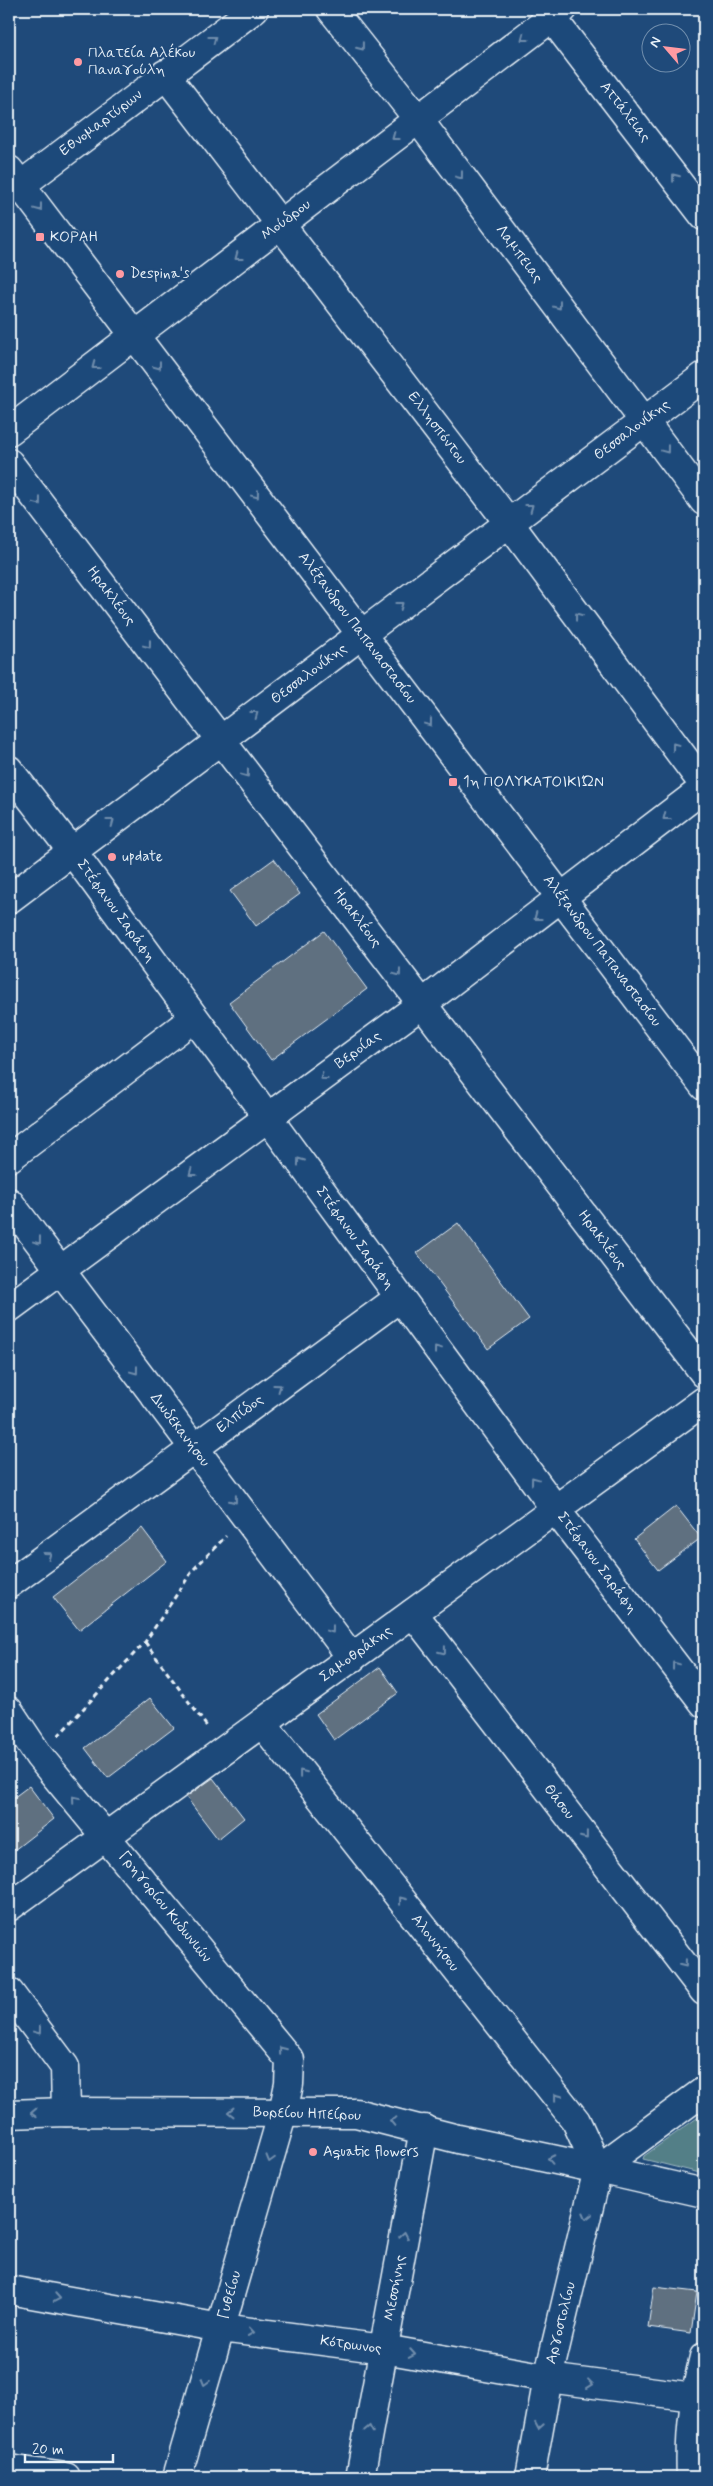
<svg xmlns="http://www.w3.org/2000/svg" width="713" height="2486" viewBox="0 0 713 2486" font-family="Mynerve,sans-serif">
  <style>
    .green { fill: #537f87; stroke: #9eb8c0 }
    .building { fill: #5f7080; stroke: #e8f1f8 }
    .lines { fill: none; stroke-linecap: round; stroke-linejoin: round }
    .minor-casing { stroke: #e8f1f8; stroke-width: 31 }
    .tertiary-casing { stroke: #e8f1f8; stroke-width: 31 }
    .path { stroke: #e8f1f8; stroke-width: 3; stroke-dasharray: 5 4; stroke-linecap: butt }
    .minor { stroke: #1f4a7a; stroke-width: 28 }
    .tertiary { stroke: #1f4a7a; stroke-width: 28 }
    .oneway { stroke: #6f8dac }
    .poi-dot { fill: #ff9aa2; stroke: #1f4a7a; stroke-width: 2 }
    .labels { text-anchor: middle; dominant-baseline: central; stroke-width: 4; stroke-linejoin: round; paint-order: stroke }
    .poi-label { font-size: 15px; fill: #e8f1f8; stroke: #1f4a7a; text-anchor: start }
    .street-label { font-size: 15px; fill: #e8f1f8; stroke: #1f4a7a }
  </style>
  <rect width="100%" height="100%" fill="#1f4a7a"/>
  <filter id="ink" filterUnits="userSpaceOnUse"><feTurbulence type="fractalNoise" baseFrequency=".02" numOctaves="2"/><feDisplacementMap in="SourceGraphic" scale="10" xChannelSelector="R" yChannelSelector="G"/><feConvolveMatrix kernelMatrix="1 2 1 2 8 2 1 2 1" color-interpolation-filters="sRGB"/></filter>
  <g filter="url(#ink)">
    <polygon class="green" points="704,2113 704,2174 643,2159 644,2156"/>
    <g class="building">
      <polygon points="274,859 300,894 256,926 230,891"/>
      <polygon points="324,931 367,989 271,1060 229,1002"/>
      <polygon points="458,1223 529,1319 488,1349 417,1253"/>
      <polygon points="676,1506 701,1538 658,1570 634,1539"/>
      <polygon points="142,1528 167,1561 79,1630 53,1597"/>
      <polygon points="380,1667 398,1693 334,1740 316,1714"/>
      <polygon points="150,1698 174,1728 108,1778 85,1748"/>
      <polygon points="213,1778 244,1818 218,1839 186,1797"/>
      <polygon points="29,1786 54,1819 9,1854 9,1801"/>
      <polygon points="654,2287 697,2292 691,2333 648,2327"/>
    </g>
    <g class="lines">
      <defs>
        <g id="minor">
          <polyline points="331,9 418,119 704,501"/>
          <polyline points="545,9 704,216"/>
          <polyline points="165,74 509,523 704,785"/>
          <polyline points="21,185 254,9"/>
          <polyline points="9,431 563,9"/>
          <polyline points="9,463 704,1373"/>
          <polyline points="362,634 704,376"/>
          <polyline points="72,851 556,1510 704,1703"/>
          <polyline points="9,1158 194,1018"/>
          <polyline points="9,1202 352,1658"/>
          <polyline points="9,1308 422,1004 704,788"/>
          <polyline points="9,1584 399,1298"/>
          <polyline points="413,1613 704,1991"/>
          <polyline points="9,1711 39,1756 290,2060 289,2084 283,2112 177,2477"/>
          <polyline points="262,1723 576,2121 598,2169"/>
          <polyline points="9,1907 704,1401"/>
          <polyline points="9,1992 65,2067 66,2112"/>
          <polyline points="598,2169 704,2193"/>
          <polyline points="9,2290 221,2328 384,2349 548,2378 694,2397"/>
          <polyline points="9,2469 66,2477"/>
          <polyline points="360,2477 424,2129"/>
          <polyline points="530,2477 548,2378 598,2169"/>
          <path d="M 691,2477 C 689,2436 694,2397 704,2357"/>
        </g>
        <g id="tertiary">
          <polyline points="9,170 704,1086"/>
          <polyline points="9,770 72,851"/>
          <polyline points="9,899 362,634"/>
          <polyline points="9,2114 66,2112 356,2113 458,2139 598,2169 704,2091"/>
        </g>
      </defs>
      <use href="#minor" class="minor-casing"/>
      <use href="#tertiary" class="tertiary-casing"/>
      <g class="path">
        <polyline points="145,1642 208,1728"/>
        <polyline points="58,1736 145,1642 193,1570 226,1536"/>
      </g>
      <use href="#minor" class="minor"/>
      <use href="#tertiary" class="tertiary"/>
    </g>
    <defs><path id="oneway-chevron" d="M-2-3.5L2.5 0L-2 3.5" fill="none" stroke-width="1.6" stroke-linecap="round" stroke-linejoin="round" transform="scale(1.25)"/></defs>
    <g class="oneway">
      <use href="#oneway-chevron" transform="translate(524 38) rotate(143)"/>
      <use href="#oneway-chevron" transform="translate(213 39) rotate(-37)"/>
      <use href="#oneway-chevron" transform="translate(361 47) rotate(52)"/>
      <use href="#oneway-chevron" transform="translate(395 137) rotate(143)"/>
      <use href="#oneway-chevron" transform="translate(460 176) rotate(53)"/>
      <use href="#oneway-chevron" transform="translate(675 177) rotate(-128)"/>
      <use href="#oneway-chevron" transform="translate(39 208) rotate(53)"/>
      <use href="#oneway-chevron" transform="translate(238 257) rotate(143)"/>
      <use href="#oneway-chevron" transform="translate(558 306) rotate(53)"/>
      <use href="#oneway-chevron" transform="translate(95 366) rotate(143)"/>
      <use href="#oneway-chevron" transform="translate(158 366) rotate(53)"/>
      <use href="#oneway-chevron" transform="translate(666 450) rotate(53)"/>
      <use href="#oneway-chevron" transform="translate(256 495) rotate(53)"/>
      <use href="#oneway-chevron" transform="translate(38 502) rotate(53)"/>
      <use href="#oneway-chevron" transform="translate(530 507) rotate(-37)"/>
      <use href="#oneway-chevron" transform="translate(400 605) rotate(-37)"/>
      <use href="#oneway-chevron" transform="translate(578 616) rotate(-127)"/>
      <use href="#oneway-chevron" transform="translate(148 645) rotate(53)"/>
      <use href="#oneway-chevron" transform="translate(255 714) rotate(-37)"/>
      <use href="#oneway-chevron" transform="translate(429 723) rotate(53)"/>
      <use href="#oneway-chevron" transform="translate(675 746) rotate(-127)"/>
      <use href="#oneway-chevron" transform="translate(246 774) rotate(53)"/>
      <use href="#oneway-chevron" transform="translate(666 817) rotate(142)"/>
      <use href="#oneway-chevron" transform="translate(111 822) rotate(-37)"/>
      <use href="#oneway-chevron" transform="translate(537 917) rotate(143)"/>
      <use href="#oneway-chevron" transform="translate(398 973) rotate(53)"/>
      <use href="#oneway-chevron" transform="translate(323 1077) rotate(144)"/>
      <use href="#oneway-chevron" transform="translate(300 1161) rotate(-126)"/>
      <use href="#oneway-chevron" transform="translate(192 1173) rotate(143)"/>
      <use href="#oneway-chevron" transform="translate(38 1241) rotate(53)"/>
      <use href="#oneway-chevron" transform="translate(437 1349) rotate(-127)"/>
      <use href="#oneway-chevron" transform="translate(135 1371) rotate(53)"/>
      <use href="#oneway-chevron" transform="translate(278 1387) rotate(-36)"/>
      <use href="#oneway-chevron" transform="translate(534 1480) rotate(-127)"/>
      <use href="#oneway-chevron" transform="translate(234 1500) rotate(52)"/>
      <use href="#oneway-chevron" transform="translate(48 1555) rotate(-36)"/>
      <use href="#oneway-chevron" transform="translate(331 1630) rotate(53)"/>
      <use href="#oneway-chevron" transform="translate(443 1651) rotate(52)"/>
      <use href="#oneway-chevron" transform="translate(675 1665) rotate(-127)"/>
      <use href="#oneway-chevron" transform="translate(302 1773) rotate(-128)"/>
      <use href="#oneway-chevron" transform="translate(75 1799) rotate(-130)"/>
      <use href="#oneway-chevron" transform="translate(585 1836) rotate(52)"/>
      <use href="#oneway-chevron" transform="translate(402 1900) rotate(-128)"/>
      <use href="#oneway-chevron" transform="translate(684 1964) rotate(52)"/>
      <use href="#oneway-chevron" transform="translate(38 2031) rotate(53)"/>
      <use href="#oneway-chevron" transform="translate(282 2050) rotate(-129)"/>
      <use href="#oneway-chevron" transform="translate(557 2097) rotate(-128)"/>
      <use href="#oneway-chevron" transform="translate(231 2112) rotate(-180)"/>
      <use href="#oneway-chevron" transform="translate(34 2113) rotate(178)"/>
      <use href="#oneway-chevron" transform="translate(393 2121) rotate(-167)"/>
      <use href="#oneway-chevron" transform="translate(270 2159) rotate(106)"/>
      <use href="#oneway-chevron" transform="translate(551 2159) rotate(-168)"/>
      <use href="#oneway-chevron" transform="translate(587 2216) rotate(104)"/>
      <use href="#oneway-chevron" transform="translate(404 2235) rotate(-80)"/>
      <use href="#oneway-chevron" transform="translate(57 2298) rotate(10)"/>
      <use href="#oneway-chevron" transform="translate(251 2332) rotate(8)"/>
      <use href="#oneway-chevron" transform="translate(412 2354) rotate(10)"/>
      <use href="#oneway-chevron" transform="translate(205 2382) rotate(106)"/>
      <use href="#oneway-chevron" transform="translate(590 2384) rotate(7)"/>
      <use href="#oneway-chevron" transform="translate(539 2426) rotate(100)"/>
      <use href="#oneway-chevron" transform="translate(369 2429) rotate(-79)"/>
    </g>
  </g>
  <g class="poi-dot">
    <circle cx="78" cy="62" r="5"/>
    <rect x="35" y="232" width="10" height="10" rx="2.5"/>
    <circle cx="120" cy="274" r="5"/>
    <rect x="448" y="777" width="10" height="10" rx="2.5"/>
    <circle cx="112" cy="857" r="5"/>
    <circle cx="313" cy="2152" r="5"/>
  </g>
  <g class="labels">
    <g class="poi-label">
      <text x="88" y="53">Πλατεία Αλέκου<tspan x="88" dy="17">Παναγούλη</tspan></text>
      <text x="50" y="237">ΚΟΡΑΗ</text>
      <text x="130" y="274">Despina's</text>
      <text x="463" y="782">1η ΠΟΛΥΚΑΤΟΙΚΙΏΝ</text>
      <text x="122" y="857">update</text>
      <text x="323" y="2152">Aquatic flowers</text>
    </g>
    <g class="street-label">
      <text transform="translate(625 112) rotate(52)">Αττάλειας</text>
      <text transform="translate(101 123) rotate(-37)">Εθνομαρτύρων</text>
      <text transform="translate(286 220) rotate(-37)">Μούδρου</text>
      <text transform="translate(519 254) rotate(53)">Λαμπειας</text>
      <text transform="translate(437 428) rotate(53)">Ελλησπόντου</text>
      <text transform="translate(632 430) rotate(-37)">Θεσσαλονίκης</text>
      <text transform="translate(111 596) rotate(53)">Ηρακλέους</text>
      <text transform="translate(357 628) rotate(53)">Αλέξανδρου Παπαναστασίου</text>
      <text transform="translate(309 674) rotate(-37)">Θεσσαλονίκης</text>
      <text transform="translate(116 911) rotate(54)">Στέφανου Σαράφη</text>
      <text transform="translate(357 918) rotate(53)">Ηρακλέους</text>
      <text transform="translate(602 951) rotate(53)">Αλέξανδρου Παπαναστασίου</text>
      <text transform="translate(358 1050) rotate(-36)">Βεροίας</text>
      <text transform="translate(355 1238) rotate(54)">Στέφανου Σαράφη</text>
      <text transform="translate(602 1240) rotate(53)">Ηρακλέους</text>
      <text transform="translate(240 1414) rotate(-36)">Ελπίδος</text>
      <text transform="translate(180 1430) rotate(53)">Δωδεκανήσου</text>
      <text transform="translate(597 1563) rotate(53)">Στέφανου Σαράφη</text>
      <text transform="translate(356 1654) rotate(-36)">Σαμοθράκης</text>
      <text transform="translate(559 1802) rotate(52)">Θάσου</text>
      <text transform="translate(165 1907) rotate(51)">Γρηγορίου Κυδωνιών</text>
      <text transform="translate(435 1943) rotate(52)">Αλοννήσου</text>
      <text transform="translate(307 2114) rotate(2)">Βορείου Ηπείρου</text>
      <text transform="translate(395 2288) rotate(-80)">Μεσσήνης</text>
      <text transform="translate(230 2295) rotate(-74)">Γυθείου</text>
      <text transform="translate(561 2323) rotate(-76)">Αργοστολίου</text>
      <text transform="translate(351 2345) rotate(8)">Κότρωνος</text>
    </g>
  </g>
  <rect width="713" height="2486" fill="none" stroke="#1f4a7a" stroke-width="30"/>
  <rect x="15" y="15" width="683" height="2456" fill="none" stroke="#e8f1f8" stroke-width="2" filter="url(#ink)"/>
  <g transform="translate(666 48) rotate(298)"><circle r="24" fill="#1f4a7a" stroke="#6f8dac"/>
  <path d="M0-4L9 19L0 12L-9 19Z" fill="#ff9aa2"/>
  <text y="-8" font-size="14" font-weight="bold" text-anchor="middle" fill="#e8f1f8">N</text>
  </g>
  <path d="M25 2454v8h88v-8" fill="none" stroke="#e8f1f8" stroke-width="2.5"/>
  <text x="32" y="2454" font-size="15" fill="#e8f1f8" stroke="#1f4a7a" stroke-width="4" paint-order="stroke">20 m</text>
</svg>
